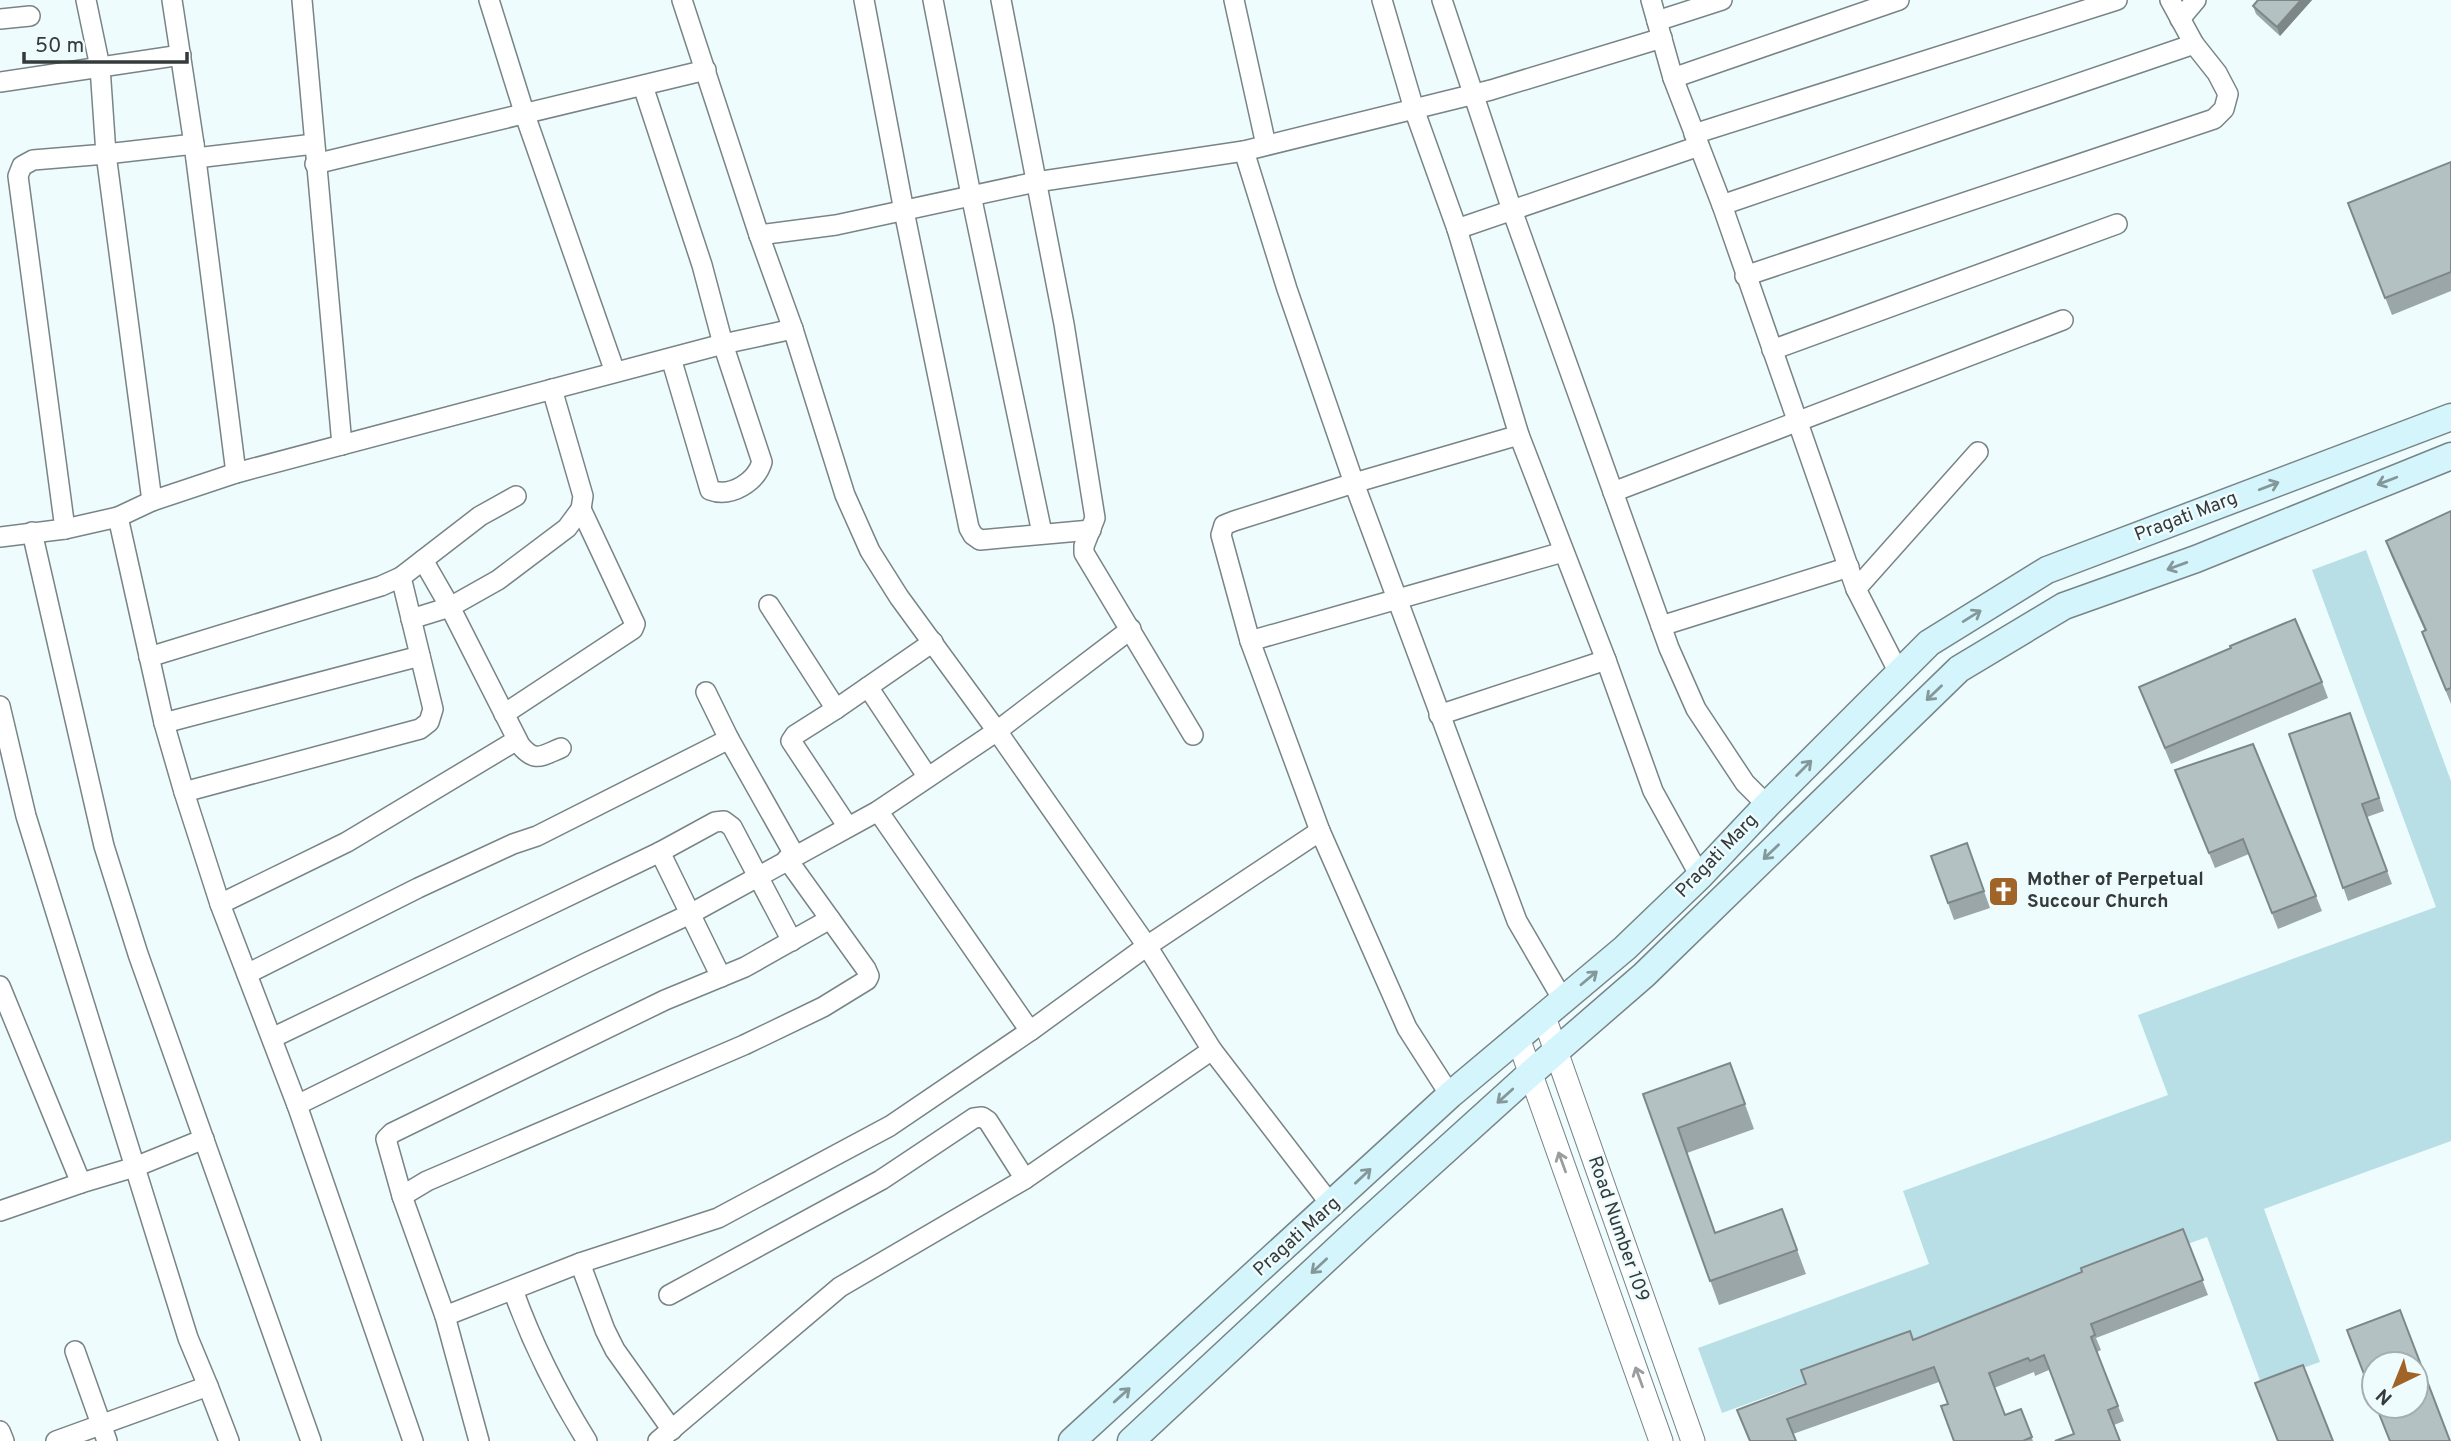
<svg xmlns="http://www.w3.org/2000/svg" width="2451" height="1441" viewBox="0 0 2451 1441" font-family="Overpass,sans-serif">
  <style>
    .green { fill: #b8dfe6 }
    .lines { fill: none; stroke-linecap: round; stroke-linejoin: round }
    .minor-casing { stroke: #788486; stroke-width: 22 }
    .tertiary-casing { stroke: #788486; stroke-width: 25 }
    .secondary-casing { stroke: #788486; stroke-width: 29 }
    .minor { stroke: #fff; stroke-width: 19 }
    .tertiary { stroke: #fff; stroke-width: 23 }
    .secondary { stroke: #d3f5fb; stroke-width: 26 }
    .wall { fill: #9ba6a8 }
    .shaded-wall { fill: #7e8788 }
    .building { fill: #b4c1c3; stroke: #7e8788; stroke-width: 2 }
    .oneway { stroke: #84989b }
    .oneway2 { stroke: #9a9c9d }
    .labels { text-anchor: middle; dominant-baseline: central; stroke-width: 5; stroke-linejoin: round; paint-order: stroke }
    .street-label { font-size: 19px; fill: #353a3b; stroke: #effcfe }
    .poi-label { font-size: 19px; font-weight: bold; fill: #353a3b; stroke: #effcfe; text-anchor: start }
  </style>
  <rect width="100%" height="100%" fill="#effcfe"/>
  <polygon class="green" points="2366,550 2451,781 2451,1141 2264,1209 2320,1362 2261,1383 2207,1237 1722,1413 1698,1348 1929,1264 1903,1191 2168,1095 2138,1015 2436,907 2312,570"/>
  <g class="lines">
    <defs>
      <g id="minor">
        <polyline points="172,0 194,144"/>
        <polyline points="302,0 342,445"/>
        <polyline points="489,0 525,115 615,372"/>
        <polyline points="682,0 759,235 793,329 845,495 870,551 899,597 997,731 1147,946 1212,1050 1332,1206"/>
        <polyline points="864,0 904,211 969,528 973,535 980,540 1091,530"/>
        <polyline points="933,0 971,195 1042,533"/>
        <polyline points="1001,0 1064,324 1095,518 1084,546 1084,553 1193,735"/>
        <polyline points="1234,0 1266,145"/>
        <polyline points="1382,0 1414,109 1457,229 1519,435 1606,660 1653,791 1700,876"/>
        <polyline points="1442,0 1512,210 1669,648 1696,709 1745,783 1767,805"/>
        <polyline points="1651,0 1673,78 1722,205 1856,589 1899,673"/>
        <polyline points="0,19 30,16"/>
        <polyline points="2180,19 2196,0"/>
        <polyline points="1657,21 1722,0"/>
        <polyline points="1673,78 1899,0"/>
        <polyline points="0,82 181,55"/>
        <path d="M 643,86 L 702,265 L 723,344 L 762,462 C 756,482 731,498 710,490 L 671,358"/>
        <polyline points="1694,134 2117,0"/>
        <polyline points="1244,151 1287,289 1354,483 1517,921 1563,1000"/>
        <polyline points="196,158 314,144"/>
        <polyline points="315,164 706,70"/>
        <polyline points="1722,205 2194,44"/>
        <polyline points="1457,229 1699,146"/>
        <polyline points="759,235 836,225 1036,182 1244,151 1491,90 1662,38"/>
        <polyline points="1745,276 2214,119 2224,109 2228,94 2217,73 2194,44 2170,0"/>
        <polyline points="1772,350 2117,224"/>
        <polyline points="1613,492 2063,320"/>
        <polyline points="152,501 106,154 194,144 236,473"/>
        <polyline points="118,517 152,501 236,473 723,344 793,329"/>
        <polyline points="65,529 18,176 22,166 33,160 106,154 100,67 86,0"/>
        <polyline points="32,532 104,846 138,954 311,1441"/>
        <polyline points="0,537 65,529 118,517 164,723 184,792 220,904 297,1105 413,1441"/>
        <path d="M 423,560 L 450,607 L 520,745 C 535,763 541,756 561,748"/>
        <polyline points="1856,589 1978,452"/>
        <polyline points="769,605 836,709 933,642"/>
        <polyline points="411,619 450,607 498,580 567,528 581,509 583,496 552,389"/>
        <polyline points="1661,626 1849,567"/>
        <polyline points="1250,641 1563,552"/>
        <polyline points="149,657 381,586 401,577 480,516 516,496"/>
        <polyline points="868,687 927,776"/>
        <polyline points="706,692 729,739 795,856"/>
        <polyline points="0,706 26,816 188,1338 208,1386 56,1441"/>
        <polyline points="836,709 795,735 791,741 848,827"/>
        <polyline points="504,714 633,629 635,624 581,509"/>
        <polyline points="1439,715 1606,660"/>
        <polyline points="164,723 420,656"/>
        <polyline points="184,792 420,729 429,722 433,709 401,577"/>
        <polyline points="878,811 1030,1031"/>
        <polyline points="660,852 721,977"/>
        <polyline points="220,904 347,842 517,740"/>
        <polyline points="247,974 418,888 513,844 537,836 729,739"/>
        <polyline points="0,986 81,1183"/>
        <polyline points="272,1038 660,852 715,822 724,821 732,827 792,941"/>
        <polyline points="1450,1095 1407,1028 1320,831 1250,641 1221,535 1224,525 1234,521 1354,483 1519,435"/>
        <polyline points="297,1105 586,963 690,914 878,811 997,731 1131,629"/>
        <polyline points="402,1196 427,1181 744,1045 823,1007 867,980 869,976 866,969 787,859"/>
        <polyline points="0,1211 81,1183 135,1167 204,1139"/>
        <polyline points="580,1263 605,1330 615,1350 672,1430"/>
        <path d="M 513,1290 C 532,1343 557,1393 587,1441"/>
        <polyline points="669,1295 881,1180 974,1118 982,1117 988,1121 1025,1179"/>
        <polyline points="445,1316 580,1263 718,1218 890,1126 1030,1031 1147,946 1320,831"/>
        <polyline points="75,1351 107,1441"/>
        <polyline points="208,1386 229,1441"/>
        <polyline points="0,1431 4,1441"/>
        <polyline points="479,1441 445,1316 402,1196 386,1139 392,1133 665,1000 745,967 830,919"/>
        <polyline points="658,1441 840,1287 1025,1179 1212,1050"/>
      </g>
      <g id="tertiary">
        <polyline points="1544,1017 1693,1441"/>
        <polyline points="1518,1038 1661,1441"/>
      </g>
      <g id="secondary">
        <polyline points="1072,1441 1450,1095 1625,948 1700,876 1767,805 1929,643 2047,570 2451,417"/>
        <polyline points="1131,1441 1363,1225 1531,1073 1644,975 1959,669 2064,606 2196,559 2451,456"/>
      </g>
    </defs>
    <use href="#minor" class="minor-casing"/>
    <use href="#tertiary" class="tertiary-casing"/>
    <use href="#secondary" class="secondary-casing"/>
    <use href="#minor" class="minor"/>
    <use href="#tertiary" class="tertiary"/>
    <use href="#secondary" class="secondary"/>
  </g>
  <g class="wall">
    <polygon points="2258,0 2312,0 2280,36 2256,14 2253,6"/>
    <polygon points="2451,162 2451,291 2392,315 2348,203"/>
    <polygon points="2451,511 2451,704 2422,632 2425,631 2391,555 2386,541"/>
    <polygon points="2231,648 2322,682 2328,698 2171,764 2139,687"/>
    <polygon points="2350,713 2384,811 2367,817 2392,884 2348,901 2289,734"/>
    <polygon points="2175,770 2316,896 2322,911 2278,929 2249,854 2215,868"/>
    <polygon points="1967,843 1990,908 1954,920 1931,856"/>
    <polygon points="1730,1063 1754,1129 1687,1153 1715,1233 1782,1209 1806,1274 1719,1305 1643,1094"/>
    <polygon points="2183,1229 2208,1295 2096,1338 2101,1350 2097,1352 2124,1421 2114,1425 2074,1434 2049,1370 2035,1376 2034,1372 1994,1388 2005,1415 2021,1409 2033,1441 1954,1441 1948,1404 1939,1382 1793,1434 1749,1441 1806,1384 2082,1272"/>
  </g>
  <polygon class="shaded-wall" points="2301,0 2312,0 2280,36 2277,27"/>
  <g class="building">
    <polygon points="2258,0 2301,0 2277,27 2253,6"/>
    <polygon points="2451,162 2451,272 2385,298 2348,203"/>
    <polygon points="2451,511 2451,688 2446,690 2422,632 2426,630 2386,541"/>
    <polygon points="2295,619 2322,682 2165,748 2139,687 2231,648 2230,646"/>
    <polygon points="2350,713 2379,798 2362,804 2387,871 2343,888 2289,734"/>
    <polygon points="2253,744 2316,896 2272,913 2243,839 2209,853 2175,770"/>
    <polygon points="1967,843 1984,891 1948,903 1931,856"/>
    <polygon points="1730,1063 1745,1104 1678,1128 1715,1233 1782,1209 1797,1250 1710,1281 1643,1094"/>
    <polygon points="2183,1229 2203,1280 2091,1324 2095,1335 2091,1337 2118,1406 2108,1410 2120,1441 2055,1441 2074,1434 2044,1355 2030,1361 2028,1358 1989,1373 2005,1415 2021,1409 2032,1437 2023,1441 1954,1441 1941,1406 1948,1404 1934,1367 1787,1419 1796,1441 1750,1441 1737,1410 1806,1384 1801,1370 1910,1331 1913,1340 2082,1272 2081,1268"/>
    <polygon points="2400,1310 2450,1441 2390,1441 2376,1406 2416,1406 2416,1364 2374,1364 2374,1400 2347,1330"/>
    <polygon points="2303,1365 2333,1441 2278,1441 2255,1383"/>
  </g>
  <defs><path id="oneway-shaft" d="M-6 0H5M1.5-3L5.5 0L1.5 3" fill="none" stroke-width="1.6" stroke-linecap="round" stroke-linejoin="round" transform="scale(1.75)"/></defs>
  <g class="oneway">
    <use href="#oneway-shaft" transform="translate(2387 481) rotate(159)"/>
    <use href="#oneway-shaft" transform="translate(2269 486) rotate(-21)"/>
    <use href="#oneway-shaft" transform="translate(2177 566) rotate(160)"/>
    <use href="#oneway-shaft" transform="translate(1972 616) rotate(-32)"/>
    <use href="#oneway-shaft" transform="translate(1934 693) rotate(136)"/>
    <use href="#oneway-shaft" transform="translate(1804 768) rotate(-45)"/>
    <use href="#oneway-shaft" transform="translate(1771 852) rotate(136)"/>
    <use href="#oneway-shaft" transform="translate(1589 978) rotate(-40)"/>
    <use href="#oneway-shaft" transform="translate(1505 1096) rotate(138)"/>
    <use href="#oneway-shaft" transform="translate(1363 1176) rotate(-43)"/>
    <use href="#oneway-shaft" transform="translate(1319 1266) rotate(137)"/>
    <use href="#oneway-shaft" transform="translate(1122 1395) rotate(-42)"/>
  </g>
  <g class="oneway2">
    <use href="#oneway-shaft" transform="translate(1562 1162) rotate(-110)"/>
    <use href="#oneway-shaft" transform="translate(1639 1377) rotate(-110)"/>
  </g>
  <defs>
    <symbol id="church-square" viewBox="-11 -11 22 22"><rect x="-9" y="-9" width="18" height="18" rx="4" fill="#a06328" stroke="#effcfe"/><path d="M-1.2-6h2.4v3.5h3.3v2.4h-3.3V6h-2.4V-.1h-3.3v-2.4h3.3Z" fill="#fff"/></symbol>
  </defs>
  <g fill-rule="evenodd">
    <use href="#church-square" x="1986" y="874" width="35" height="35"/>
  </g>
  <g class="labels">
    <g class="street-label">
      <text transform="translate(2186 517) rotate(-21)">Pragati Marg</text>
      <text transform="translate(1717 856) rotate(-46)">Pragati Marg</text>
      <text transform="translate(1618 1229) rotate(71)">Road Number 109</text>
      <text transform="translate(1297 1237) rotate(-42)">Pragati Marg</text>
    </g>
    <g class="poi-label">
      <text x="2027" y="880">Mother of Perpetual<tspan x="2027" dy="22">Succour Church</tspan></text>
    </g>
  </g>
  <g transform="translate(2395 1385) rotate(223)"><circle r="33" fill="#effcfe" stroke="#a5aeb0" stroke-width="2"/>
  <path d="M0-5L12 26L0 18L-12 26Z" fill="#a06328"/>
  <text y="-10" font-size="19" font-weight="bold" text-anchor="middle" fill="#353a3b">N</text>
  </g>
  <path d="M24 52v10h163v-10" fill="none" stroke="#353a3b" stroke-width="3.5"/>
  <text x="35" y="52" font-size="21" fill="#353a3b" stroke="#effcfe" stroke-width="5" paint-order="stroke">50 m</text>
</svg>
